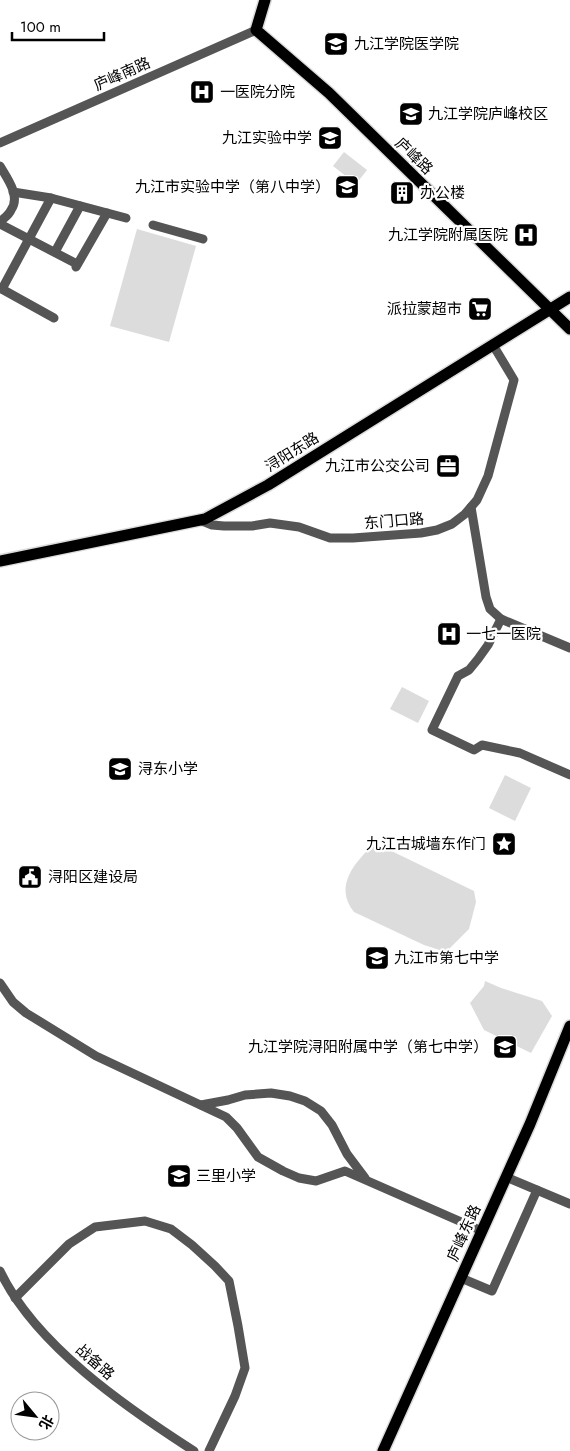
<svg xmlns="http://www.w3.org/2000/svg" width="570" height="1451" viewBox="0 0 570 1451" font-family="Jost,'Noto Sans SC',sans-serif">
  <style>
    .green { fill: #dcdcdc }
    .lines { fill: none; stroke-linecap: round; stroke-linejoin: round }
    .major-casing { stroke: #dbdbdb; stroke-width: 14 }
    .minor { stroke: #555; stroke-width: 9 }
    .major { stroke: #000; stroke-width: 11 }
    .labels { text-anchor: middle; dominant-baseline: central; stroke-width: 4.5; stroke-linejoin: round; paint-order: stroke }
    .poi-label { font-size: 15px; fill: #000; stroke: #fff; text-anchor: start }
    .street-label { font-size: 15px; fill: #000; stroke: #fff }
  </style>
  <rect width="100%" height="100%" fill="#fff"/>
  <g class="green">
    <polygon points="344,152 367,170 356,184 333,166"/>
    <polygon points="137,229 196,246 169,342 110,326"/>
    <polygon points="402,687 429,701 418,723 390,709"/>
    <polygon points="505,775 531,788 515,821 489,808"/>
    <path d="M 375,843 L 474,891 L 476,902 L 469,929 L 446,952 L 424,945 L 354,912 C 333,886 355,862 375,843 Z"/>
    <polygon points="485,981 501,988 542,1001 552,1016 531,1053 484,1030 470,1003 484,986"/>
  </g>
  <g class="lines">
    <defs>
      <g id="major">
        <polyline points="265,0 256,30 329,93 570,329"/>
        <polyline points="0,561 205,519 268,485 570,297"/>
        <polyline points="383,1451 530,1124 570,1026"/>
      </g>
    </defs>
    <use href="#major" class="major-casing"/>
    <g class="minor">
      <polyline points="0,143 256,30"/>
      <path d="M 0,166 C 7,178 21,196 11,210 C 9,215 4,218 0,222"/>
      <polyline points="13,192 51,198 126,218"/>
      <polyline points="0,224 77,264"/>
      <polyline points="153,225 203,239"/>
      <polyline points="55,252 80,206"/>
      <polyline points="76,267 107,213"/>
      <polyline points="0,288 54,318"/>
      <polyline points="2,289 51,198"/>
      <polyline points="471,507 486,597 490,609 501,619 570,648"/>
      <polyline points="200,520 212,525 224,526 252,526 270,523 299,527 330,538 353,538 421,533 437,530 452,524 465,514 477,500 488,476 514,380 493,345"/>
      <polyline points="501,619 488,645 478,659 469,670 458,676 432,730 474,750 482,745 520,753 570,775"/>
      <polyline points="0,983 13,1002 26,1013 96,1056 226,1117 237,1128 258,1157 283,1171 299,1178 316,1181 345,1171 482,1231"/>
      <polyline points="201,1105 228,1100 245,1095 271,1093 290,1096 305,1101 321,1111 332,1125 347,1154 365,1178"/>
      <polyline points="506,1177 570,1204"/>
      <path d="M 0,1271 C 35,1345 127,1408 194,1451"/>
      <polyline points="461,1278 492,1291 537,1190"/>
      <polyline points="15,1298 69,1244 95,1227 145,1221 171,1229 192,1245 215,1266 229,1281 238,1326 245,1368 235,1396 209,1451"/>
    </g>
    <use href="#major" class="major"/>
  </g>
  <defs>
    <symbol id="university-square" viewBox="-11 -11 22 22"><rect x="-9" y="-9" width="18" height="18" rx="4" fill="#000" stroke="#fff"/><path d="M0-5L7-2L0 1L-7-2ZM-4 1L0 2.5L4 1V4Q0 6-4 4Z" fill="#fff"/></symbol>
    <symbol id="hospital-square" viewBox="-11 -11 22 22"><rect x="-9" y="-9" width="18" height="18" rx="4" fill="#000" stroke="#fff"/><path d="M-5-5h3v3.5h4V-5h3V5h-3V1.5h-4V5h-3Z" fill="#fff"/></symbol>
    <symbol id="school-square" viewBox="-11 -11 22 22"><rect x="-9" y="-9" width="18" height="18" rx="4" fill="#000" stroke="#fff"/><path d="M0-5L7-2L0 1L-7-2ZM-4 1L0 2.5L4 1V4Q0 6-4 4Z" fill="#fff"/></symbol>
    <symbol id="building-square" viewBox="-11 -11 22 22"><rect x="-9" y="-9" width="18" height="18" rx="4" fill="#000" stroke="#fff"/><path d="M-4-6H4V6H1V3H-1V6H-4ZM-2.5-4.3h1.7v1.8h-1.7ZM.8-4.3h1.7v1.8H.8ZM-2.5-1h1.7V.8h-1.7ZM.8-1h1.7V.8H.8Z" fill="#fff"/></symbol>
    <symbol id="supermarket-square" viewBox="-11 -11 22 22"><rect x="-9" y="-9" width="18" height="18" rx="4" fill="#000" stroke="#fff"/><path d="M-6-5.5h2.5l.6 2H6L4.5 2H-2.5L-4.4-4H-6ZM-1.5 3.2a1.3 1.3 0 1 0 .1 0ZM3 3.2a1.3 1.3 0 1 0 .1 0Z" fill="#fff"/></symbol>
    <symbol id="office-square" viewBox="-11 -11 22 22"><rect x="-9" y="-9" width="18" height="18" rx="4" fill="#000" stroke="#fff"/><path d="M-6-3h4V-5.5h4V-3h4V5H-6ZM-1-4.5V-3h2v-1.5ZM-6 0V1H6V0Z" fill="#fff"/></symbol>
    <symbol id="sight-square" viewBox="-11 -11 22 22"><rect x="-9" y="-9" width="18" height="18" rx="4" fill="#000" stroke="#fff"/><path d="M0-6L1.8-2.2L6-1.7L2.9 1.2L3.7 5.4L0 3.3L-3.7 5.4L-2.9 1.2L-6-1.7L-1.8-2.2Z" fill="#fff"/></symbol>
    <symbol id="civic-square" viewBox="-11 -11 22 22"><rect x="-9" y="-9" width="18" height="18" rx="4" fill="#000" stroke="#fff"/><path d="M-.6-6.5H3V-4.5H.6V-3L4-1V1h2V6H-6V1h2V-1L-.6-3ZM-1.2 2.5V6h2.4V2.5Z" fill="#fff"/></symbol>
  </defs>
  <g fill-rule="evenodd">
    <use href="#university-square" x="322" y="30" width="28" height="28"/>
    <use href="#hospital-square" x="188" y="78" width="28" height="28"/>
    <use href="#university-square" x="397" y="100" width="28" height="28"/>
    <use href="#school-square" x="316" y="124" width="28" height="28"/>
    <use href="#school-square" x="333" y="173" width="28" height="28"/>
    <use href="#building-square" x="388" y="179" width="28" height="28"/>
    <use href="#hospital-square" x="512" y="221" width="28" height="28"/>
    <use href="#supermarket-square" x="466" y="295" width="28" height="28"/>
    <use href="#office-square" x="434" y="452" width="28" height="28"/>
    <use href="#hospital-square" x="435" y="620" width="28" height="28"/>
    <use href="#school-square" x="106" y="755" width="28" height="28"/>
    <use href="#sight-square" x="490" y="830" width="28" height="28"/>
    <use href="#civic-square" x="16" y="863" width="28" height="28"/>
    <use href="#school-square" x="363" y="944" width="28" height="28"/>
    <use href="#school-square" x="491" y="1033" width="28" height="28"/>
    <use href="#school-square" x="165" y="1162" width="28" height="28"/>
  </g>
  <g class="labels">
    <g class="poi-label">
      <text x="354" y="44">九江学院医学院</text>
      <text x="220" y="92">一医院分院</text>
      <text x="428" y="114">九江学院庐峰校区</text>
      <text x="312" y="138" text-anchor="end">九江实验中学</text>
      <text x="330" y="187" text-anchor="end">九江市实验中学（第八中学）</text>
      <text x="420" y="193">办公楼</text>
      <text x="508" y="235" text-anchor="end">九江学院附属医院</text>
      <text x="462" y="309" text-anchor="end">派拉蒙超市</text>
      <text x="430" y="466" text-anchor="end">九江市公交公司</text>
      <text x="466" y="634">一七一医院</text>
      <text x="138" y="769">浔东小学</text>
      <text x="486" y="844" text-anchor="end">九江古城墙东作门</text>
      <text x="48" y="877">浔阳区建设局</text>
      <text x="394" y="958">九江市第七中学</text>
      <text x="488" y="1047" text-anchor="end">九江学院浔阳附属中学（第七中学）</text>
      <text x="196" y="1176">三里小学</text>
    </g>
    <g class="street-label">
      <text transform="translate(122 74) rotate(-24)">庐峰南路</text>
      <text transform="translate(414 156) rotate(44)">庐峰路</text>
      <text transform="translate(292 452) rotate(-32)">浔阳东路</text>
      <text transform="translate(394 521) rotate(-5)">东门口路</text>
      <text transform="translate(464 1233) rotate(-66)">庐峰东路</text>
      <text transform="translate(95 1362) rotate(41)">战备路</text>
    </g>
  </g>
  <g transform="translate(35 1416) rotate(119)"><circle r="24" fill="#ffffff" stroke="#999999"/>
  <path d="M0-4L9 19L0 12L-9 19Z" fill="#000000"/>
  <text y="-8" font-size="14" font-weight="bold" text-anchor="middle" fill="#000000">北</text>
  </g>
  <path d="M12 32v8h92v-8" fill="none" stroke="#000000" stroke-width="2.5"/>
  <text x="20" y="32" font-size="15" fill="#000000" stroke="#ffffff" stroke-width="4" paint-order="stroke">100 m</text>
</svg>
